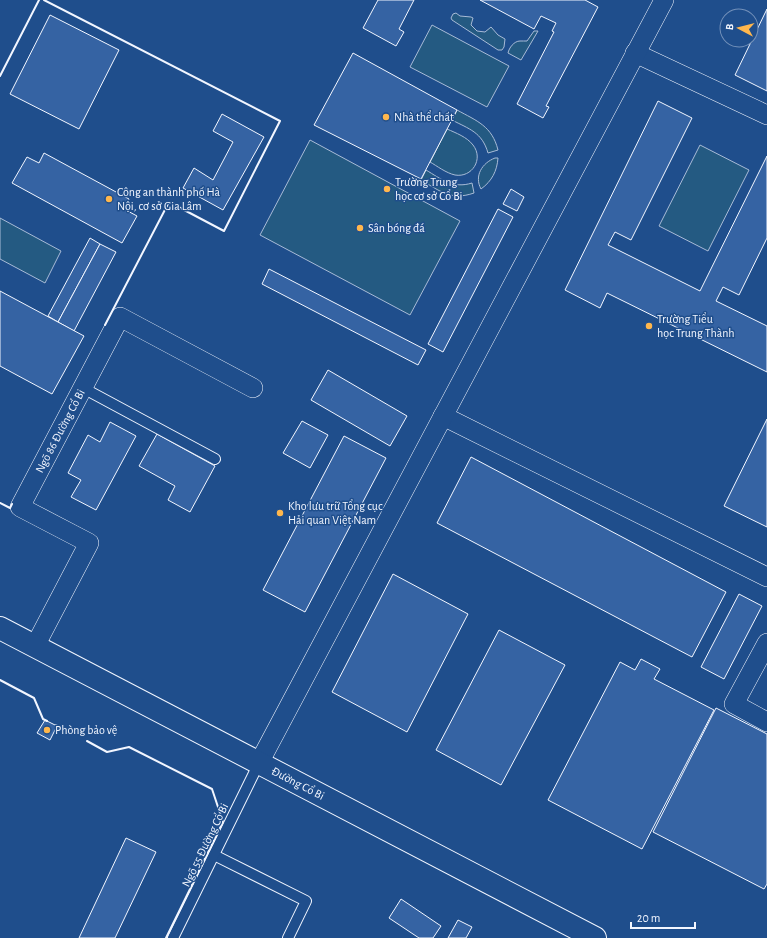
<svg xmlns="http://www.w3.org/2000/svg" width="767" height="938" viewBox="0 0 767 938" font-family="'Alegreya Sans',sans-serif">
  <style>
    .green { fill: #245a82; stroke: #a8bbd7 }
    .building { fill: #3563a3; stroke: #f2f6ff }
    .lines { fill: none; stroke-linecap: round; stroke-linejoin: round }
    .lane-casing { stroke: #f2f6ff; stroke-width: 12 }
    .street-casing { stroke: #f2f6ff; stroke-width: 20 }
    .secondary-casing { stroke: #f2f6ff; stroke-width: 24 }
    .lane { stroke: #1f4e8c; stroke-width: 10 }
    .street { stroke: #1f4e8c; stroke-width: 19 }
    .secondary { stroke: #1f4e8c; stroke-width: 22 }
    .wall { stroke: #f2f6ff; stroke-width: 2 }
    .poi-dot { fill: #ffb74d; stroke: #1f4e8c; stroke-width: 1.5 }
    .labels { text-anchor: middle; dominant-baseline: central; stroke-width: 3; stroke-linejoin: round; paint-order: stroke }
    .poi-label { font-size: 12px; fill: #f2f6ff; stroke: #1f4e8c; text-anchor: start }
    .street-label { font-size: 12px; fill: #f2f6ff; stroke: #1f4e8c }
  </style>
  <rect width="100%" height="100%" fill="#1f4e8c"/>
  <g class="green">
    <polygon points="456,13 460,16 471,17 473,18 471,25 477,31 485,32 491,27 498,35 505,39 504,47 502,50 498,50 452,20 451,18 453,14"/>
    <polygon points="432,25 509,66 487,107 410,67"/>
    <path d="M 534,31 L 538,31 L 521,60 L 508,53 C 509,48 514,41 520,41 C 522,41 525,41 527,41 Z"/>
    <path d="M 457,110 C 477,121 492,126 498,150 L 488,153 C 482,132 469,129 452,120 Z"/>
    <path d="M 447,129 C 456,133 467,137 473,145 C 484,159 472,178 455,175 C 446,173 437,166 430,162 Z"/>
    <polygon points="310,140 460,221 410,315 260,235"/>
    <polygon points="700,145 749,170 708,251 659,226"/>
    <path d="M 495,158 L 498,158 C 497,171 492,181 481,189 C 474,176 482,163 495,158 Z"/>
    <path d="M 426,170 C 441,179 453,189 472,183 L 474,193 C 451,201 440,191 421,180 Z"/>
    <polygon points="0,218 61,251 45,283 0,259"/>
  </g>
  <g class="building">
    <polygon points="378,0 414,0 399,29 404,32 396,46 363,28"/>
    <polygon points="480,0 585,0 598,7 546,106 549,107 543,118 517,104 554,32 552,31 556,23 541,16 534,29"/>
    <polygon points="767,9 767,91 735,75"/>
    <polygon points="50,15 119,50 79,129 10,94"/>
    <polygon points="353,53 457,110 421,179 314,125"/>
    <polygon points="658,101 692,118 631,240 615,232 608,245 700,291 767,156 767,238 739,295 723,287 716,301 767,326 767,372 607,293 600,308 565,290"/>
    <polygon points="222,114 264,137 223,210 183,188 194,168 213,180 233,142 213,131"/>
    <polygon points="44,153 129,199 124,209 137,216 122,243 12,183 27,157 39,163"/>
    <polygon points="511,189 524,197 517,211 503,204"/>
    <polygon points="498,209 513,217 443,352 428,344"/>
    <polygon points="90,238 100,244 58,322 48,316"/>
    <polygon points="100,244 116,252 74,331 58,322"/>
    <polygon points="269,269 426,350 418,365 262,284"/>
    <polygon points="0,291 84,336 52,394 0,366"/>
    <polygon points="328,370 407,416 390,446 311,400"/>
    <polygon points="767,419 767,527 724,506"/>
    <polygon points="302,421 328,435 310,468 283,453"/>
    <polygon points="110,422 136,436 96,510 71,497 81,480 68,473 88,435 100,442"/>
    <polygon points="157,434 215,466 190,512 168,500 175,486 139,466"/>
    <polygon points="344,436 386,458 305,612 263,590"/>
    <polygon points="471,457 726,592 692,657 437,523"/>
    <polygon points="393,574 468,614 407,732 332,692"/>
    <polygon points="739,594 762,606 724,679 701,667"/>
    <polygon points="499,630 565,665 501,785 436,750"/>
    <polygon points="641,659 660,669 654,679 714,710 642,849 548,800 620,662 635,670"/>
    <polygon points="716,708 767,734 767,884 764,889 653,832"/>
    <polygon points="45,720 57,726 50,740 37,733"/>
    <polygon points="126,838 156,852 115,938 79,938"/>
    <polygon points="401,899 441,926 433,938 419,938 389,918"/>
    <polygon points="458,920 472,927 466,938 448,938"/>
  </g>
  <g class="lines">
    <defs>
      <g id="lane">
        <polyline points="83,388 215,459"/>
        <polyline points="214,855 306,901 288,938"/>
        <polyline points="173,938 259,763"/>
      </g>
      <g id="street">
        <polyline points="635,53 767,115"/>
        <polyline points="443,416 767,577"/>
        <polyline points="767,643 734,704 767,722"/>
        <path id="s1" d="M 35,646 L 89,543 L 20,507 L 120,317 L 253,388"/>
        <polyline points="259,763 664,0"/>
      </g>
      <g id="secondary">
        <path id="s2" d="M 0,628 L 595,938"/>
      </g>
    </defs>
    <use href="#lane" class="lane-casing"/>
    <use href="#street" class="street-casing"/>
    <use href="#secondary" class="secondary-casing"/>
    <use href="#lane" class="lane"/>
    <use href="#street" class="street"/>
    <use href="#secondary" class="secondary"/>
    <g class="wall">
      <polyline points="44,0 280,121 224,231 169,202 105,325"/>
      <polyline points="0,76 39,0"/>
      <polyline points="0,503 10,508 12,504"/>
      <polyline points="0,680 34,698 43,719 47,721"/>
      <polyline points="56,725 64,730"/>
      <polyline points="87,741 107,752 129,747 212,789 223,822 166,938"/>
    </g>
  </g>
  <g class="poi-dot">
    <circle cx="386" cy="117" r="4"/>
    <circle cx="387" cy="189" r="4"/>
    <circle cx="109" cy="199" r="4"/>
    <circle cx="360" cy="228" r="4"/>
    <circle cx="649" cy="326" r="4"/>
    <circle cx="280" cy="513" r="4"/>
    <circle cx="47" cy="730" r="4"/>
  </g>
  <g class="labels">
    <g class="poi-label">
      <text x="394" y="117">Nhà thể chất</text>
      <text x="395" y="182">Trường Trung<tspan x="395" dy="14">học cơ sở Cổ Bi</tspan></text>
      <text x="117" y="192">Công an thành phố Hà<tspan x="117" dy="14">Nội, cơ sở Gia Lâm</tspan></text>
      <text x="368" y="228">Sân bóng đá</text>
      <text x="657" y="319">Trường Tiểu<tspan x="657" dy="14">học Trung Thành</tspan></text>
      <text x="288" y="506">Kho lưu trữ Tổng cục<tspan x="288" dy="14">Hải quan Việt Nam</tspan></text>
      <text x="55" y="730">Phòng bảo vệ</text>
    </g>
    <g class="street-label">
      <text stroke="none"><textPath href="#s1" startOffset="280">Ngõ 86 Đường Cổ Bi</textPath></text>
      <text stroke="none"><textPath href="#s2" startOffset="336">Đường Cổ Bi</textPath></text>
      <text transform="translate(205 845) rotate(-64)">Ngõ 55 Đường Cổ Bi</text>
    </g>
  </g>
  <g transform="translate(739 28) rotate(277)"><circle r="19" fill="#1f4e8c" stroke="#7391ba"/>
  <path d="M0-3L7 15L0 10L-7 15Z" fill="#ffb74d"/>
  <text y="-6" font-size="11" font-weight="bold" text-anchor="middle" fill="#f2f6ff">B</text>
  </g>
  <path d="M631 922v6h64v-6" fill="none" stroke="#f2f6ff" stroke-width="2"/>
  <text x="637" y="922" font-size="12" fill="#f2f6ff" stroke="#1f4e8c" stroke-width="3" paint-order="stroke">20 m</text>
</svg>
